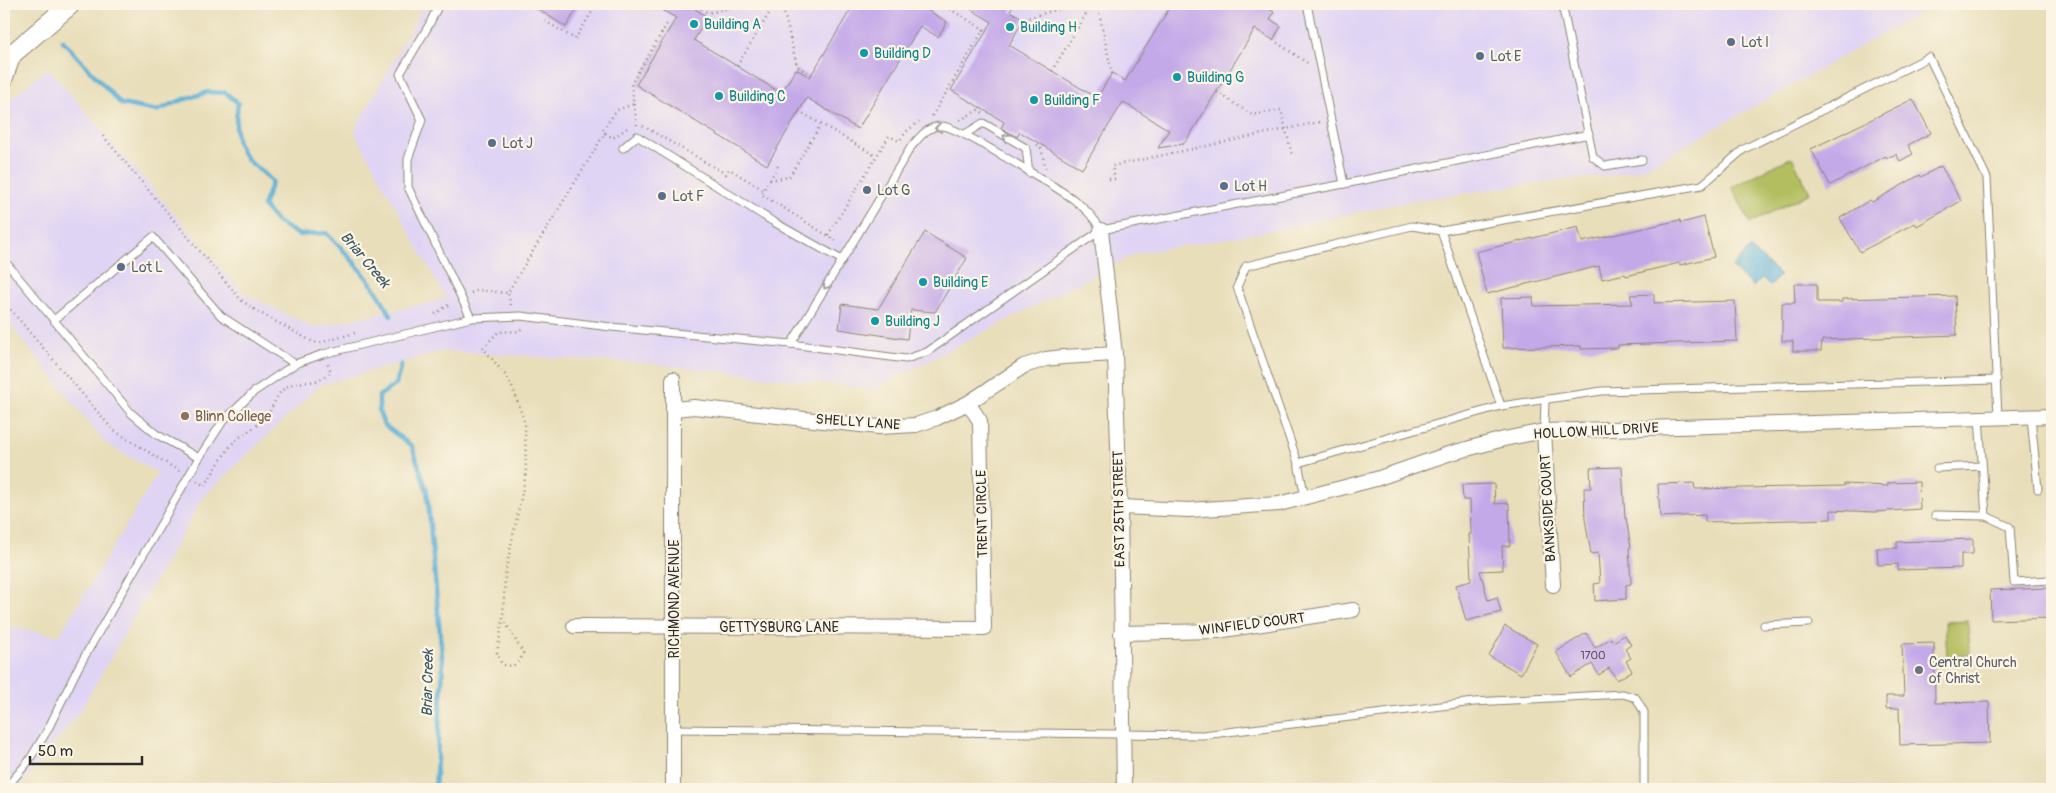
<svg xmlns="http://www.w3.org/2000/svg" width="2056" height="793" viewBox="0 0 2056 793" font-family="Pangolin,sans-serif">
  <style>
    .built { fill: #e0d4f4 }
    .green { fill: #b2be5f; stroke: #6e7445 }
    .water { fill: #5aaed6; stroke: #426c80 }
    .lines { fill: none; stroke-linecap: round; stroke-linejoin: round }
    .stream { stroke: #5aaed6; stroke-width: 4.5 }
    .building { fill: #c4a9e9 }
    .service-casing { stroke: #8a8472; stroke-width: 9 }
    .minor-casing { stroke: #8a8472; stroke-width: 16 }
    .secondary-casing { stroke: #8a8472; stroke-width: 21 }
    .path { stroke: #8a8472; stroke-width: 2.5; stroke-dasharray: 1 4; stroke-linecap: butt }
    .service { stroke: #fff; stroke-width: 7 }
    .minor { stroke: #fff; stroke-width: 14 }
    .secondary { stroke: #fff; stroke-width: 19 }
    .oneway { stroke: #a0a0a0 }
    .culture-dot { fill: #0f9aa8; stroke: #fcf5e5; stroke-width: 2 }
    .service-dot { fill: #5c6f8a; stroke: #fcf5e5; stroke-width: 2 }
    .education-dot { fill: #8d6e63; stroke: #fcf5e5; stroke-width: 2 }
    .worship-dot { fill: #6b7280; stroke: #fcf5e5; stroke-width: 2 }
    .labels { text-anchor: middle; dominant-baseline: central; stroke-width: 4.5; stroke-linejoin: round; paint-order: stroke }
    .number-label { font-size: 11px; fill: #514a5a }
    .culture-label { font-size: 14px; fill: #0d838f; stroke: #fcf5e5; text-anchor: start }
    .service-label { font-size: 14px; fill: #4e5e75; stroke: #fcf5e5; text-anchor: start }
    .education-label { font-size: 14px; fill: #785e54; stroke: #fcf5e5; text-anchor: start }
    .street-label { font-size: 14px; fill: #2b2b2b; stroke: #fcf5e5 }
    .worship-label { font-size: 14px; fill: #5b616d; stroke: #fcf5e5; text-anchor: start }
    .water-label { font-size: 15px; font-style: italic; fill: #3b5967; stroke: #fcf5e5 }
  </style>
  <rect width="100%" height="100%" fill="#fcf5e5"/>
  <filter id="ink" filterUnits="userSpaceOnUse"><feTurbulence type="fractalNoise" baseFrequency=".02" numOctaves="2"/><feDisplacementMap in="SourceGraphic" scale="10" xChannelSelector="R" yChannelSelector="G"/><feConvolveMatrix kernelMatrix="1 2 1 2 8 2 1 2 1" color-interpolation-filters="sRGB"/></filter>
  <filter id="wash" filterUnits="userSpaceOnUse"><feTurbulence type="fractalNoise" baseFrequency=".0096" numOctaves="4" result="noise"/><feDisplacementMap in="SourceGraphic" scale="20" xChannelSelector="R" yChannelSelector="G"/><feGaussianBlur stdDeviation="1.12" result="paint"/><feColorMatrix in="noise" values="0 0 0 0 0 0 0 0 0 0 0 0 0 0 0 0 0 1.4 0 .05"/><feComposite in="paint" operator="in"/></filter>
  <g filter="url(#wash)">
    <rect width="100%" height="100%" fill="#e8deba"/>
    <polygon class="built" points="425,4 1935,4 1647,167 1614,175 1542,182 1404,202 1271,231 1137,253 874,389 645,363 443,351 320,385 204,496 79,713 18,789 4,789 4,626 59,636 158,473 105,443 4,316 4,105 48,68 243,293 314,328 446,299 354,131"/>
    <g class="green">
      <polygon points="1792,157 1810,193 1750,223 1732,187"/>
      <polygon points="1968,621 1970,655 1947,656 1945,622"/>
    </g>
    <polygon class="water" points="1750,248 1780,275 1770,286 1762,278 1753,287 1732,267"/>
    <g class="lines">
      <g class="stream">
        <path d="M 63,41 L 121,104 L 157,111 L 179,101 L 208,92 L 226,93 L 238,103 C 235,126 232,146 252,164 C 260,170 266,174 272,182 L 263,206 L 277,222 L 299,235 L 326,233 C 351,257 376,285 391,316"/>
        <polyline points="401,364 396,384 379,396 379,411 384,425 412,446 427,491 443,667 435,789"/>
      </g>
    </g>
    <g id="blocks">
      <g class="building">
        <polygon points="530,4 580,4 566,27"/>
        <polygon points="652,4 698,4 695,9 708,17 694,40 781,93 796,69 810,77 854,4 917,4 947,22 938,37 920,26 858,129 807,98 767,165 636,85 676,18"/>
        <polygon points="962,4 1015,4 1010,11 1024,19 1009,45 1097,98 1112,73 1125,81 1172,4 1260,4 1274,12 1270,19 1281,26 1273,40 1255,29 1187,140 1183,144 1158,148 1169,130 1123,102 1082,169 1020,132 1017,137 1001,128 1004,122 951,90 992,22"/>
        <polygon points="1913,99 1931,133 1908,145 1913,154 1900,161 1896,154 1887,158 1886,156 1830,185 1811,149"/>
        <polygon points="1941,166 1961,201 1917,226 1915,223 1860,252 1840,218 1870,200 1872,202 1920,175 1921,177"/>
        <polygon points="1704,217 1714,257 1680,265 1679,263 1626,276 1625,274 1602,279 1599,266 1487,294 1476,252 1578,227 1582,242 1680,220 1681,223"/>
        <polygon points="925,232 967,258 935,312 911,310 907,339 839,329 842,304 878,309"/>
        <polygon points="1794,284 1817,284 1817,302 1842,302 1842,299 1955,296 1957,335 1822,340 1821,351 1793,351 1793,341 1782,341 1782,303 1795,303"/>
        <polygon points="1654,294 1654,303 1735,301 1737,341 1618,345 1618,348 1581,349 1581,346 1503,348 1501,298 1533,297 1534,306 1582,305 1633,304 1630,295"/>
        <polygon points="1622,467 1625,519 1626,518 1631,547 1629,548 1631,584 1626,585 1626,599 1595,601 1594,584 1600,583 1598,553 1591,554 1585,519 1584,488 1591,488 1590,468"/>
        <polygon points="1919,482 1920,509 1874,512 1831,510 1831,519 1795,520 1705,522 1705,515 1660,517 1658,484 1694,483 1695,489 1844,486 1844,484 1888,486 1888,483"/>
        <polygon points="1494,484 1495,504 1509,503 1510,546 1502,546 1503,570 1480,571 1488,600 1497,597 1501,612 1466,621 1456,585 1471,581 1469,534 1471,534 1470,500 1463,500 1462,485"/>
        <polygon points="1973,539 1973,554 1961,554 1961,568 1898,570 1898,564 1878,565 1877,548 1897,548 1897,542"/>
        <polygon points="2052,588 2052,618 1991,620 1990,590"/>
        <polygon points="1505,626 1537,644 1521,674 1489,656"/>
        <polygon points="1586,633 1595,648 1611,638 1613,642 1625,635 1631,645 1625,649 1631,658 1626,661 1632,671 1617,680 1609,668 1599,675 1592,664 1571,677 1556,652"/>
        <polygon points="1934,643 1935,703 1989,702 1990,743 1900,745 1899,708 1886,709 1886,696 1904,696 1902,644"/>
      </g>
    </g>
  </g>
  <g filter="url(#ink)">
    <use href="#blocks" fill-opacity="0" stroke="#8a8472" stroke-width="1"/>
    <g class="lines">
      <defs>
        <g id="service">
          <polyline points="439,4 429,25 400,74 422,120 408,159 408,187 471,318"/>
          <polyline points="1307,4 1344,184"/>
          <polyline points="1562,4 1593,157 1605,166 1642,160"/>
          <polyline points="4,88 7,85 17,56"/>
          <polyline points="965,134 983,123 1026,148 1029,173"/>
          <polyline points="623,148 637,136 772,221 842,260"/>
          <polyline points="1441,231 1501,406"/>
          <polyline points="4,260 131,413 156,434 199,458"/>
          <polyline points="54,320 153,237 221,316 295,364"/>
          <path d="M 791,344 L 911,147 C 920,137 927,126 942,126 C 955,125 1056,187 1073,199 C 1085,208 1094,217 1101,230"/>
          <polyline points="2031,417 2038,489"/>
          <polyline points="1979,418 1986,516 2010,527 2014,582 2052,580"/>
          <polyline points="1544,431 1545,400"/>
          <polyline points="1298,463 1501,406 1602,391 1997,380"/>
          <polyline points="1937,468 1982,466"/>
          <polyline points="1305,497 1298,463 1237,287 1246,266 1412,226 1441,231 1702,185 1744,149 1929,57 1987,178 1998,417"/>
          <polyline points="2052,508 2052,516"/>
          <polyline points="1935,515 1986,516"/>
          <polyline points="1764,625 1809,623"/>
          <polyline points="674,729 1203,735 1474,702 1623,694 1636,698 1644,712 1644,789"/>
          <polyline points="5,789 28,762 47,731 78,668 199,458 223,421 255,391 295,364 323,354 471,318 521,316 611,327 791,344 906,359 927,352 1101,230 1344,184 1589,134"/>
        </g>
        <g id="minor">
          <polyline points="1101,230 1115,354 1120,507 1124,789"/>
          <polyline points="673,379 673,789"/>
          <polyline points="675,409 694,407 879,427 916,425 937,418 968,403 1024,366 1046,359 1063,357 1115,354"/>
          <polyline points="1544,431 1553,585"/>
          <polyline points="1120,507 1189,510 1279,504 1376,479 1448,454 1504,439 1544,431 2052,416"/>
          <polyline points="574,626 984,628 980,421 968,403"/>
          <polyline points="1121,633 1217,631 1353,610"/>
        </g>
        <polyline id="secondary" points="4,61 71,4"/>
      </defs>
      <use href="#service" class="service-casing"/>
      <use href="#minor" class="minor-casing"/>
      <use href="#secondary" class="secondary-casing"/>
      <g class="path">
        <polyline points="782,4 797,66 811,75"/>
        <polyline points="941,4 987,31"/>
        <polyline points="1097,4 1112,73"/>
        <polyline points="697,6 708,13 748,4"/>
        <polyline points="1269,9 1272,4"/>
        <polyline points="1024,19 1076,4"/>
        <polyline points="545,21 575,39 597,4"/>
        <polyline points="1273,40 1309,64"/>
        <polyline points="737,66 775,4"/>
        <polyline points="1052,71 1092,4"/>
        <polyline points="1217,92 1252,115 1281,110 1292,155"/>
        <polyline points="799,111 876,156"/>
        <polyline points="932,116 984,29"/>
        <polyline points="960,120 978,110 983,113"/>
        <polyline points="637,125 631,84 667,24"/>
        <polyline points="643,126 726,174 729,169 764,190"/>
        <polyline points="605,133 602,131 617,110 634,104"/>
        <polyline points="103,136 241,300 255,310 313,342 319,343 355,333"/>
        <polyline points="1037,145 1041,148 1046,169"/>
        <polyline points="778,166 761,194 838,242"/>
        <polyline points="1109,179 1115,179 1112,166 1319,122 1319,119"/>
        <polyline points="770,180 789,177 821,124"/>
        <polyline points="828,235 889,136 899,141 908,130 919,122"/>
        <polyline points="471,293 478,290 508,293"/>
        <polyline points="4,302 113,430 179,471"/>
        <polyline points="511,305 508,293 511,287 605,133 613,138 630,126"/>
        <polyline points="435,314 450,304"/>
        <path d="M 197,481 L 205,486 C 215,471 223,453 235,441 C 245,432 257,427 266,417 C 273,409 275,395 285,388 C 299,377 312,389 331,372 L 328,364"/>
        <polyline points="503,618 523,653 520,660 513,666 505,665 501,662 497,653 503,618 505,574 526,474 525,424 514,391 506,376 483,348 498,332 520,331 522,327"/>
      </g>
      <use href="#service" class="service"/>
      <use href="#minor" class="minor"/>
      <use href="#secondary" class="secondary"/>
    </g>
    <defs><path id="oneway-chevron" d="M-2-3.5L2.5 0L-2 3.5" fill="none" stroke-width="1.6" stroke-linecap="round" stroke-linejoin="round" transform="scale(1.25)"/></defs>
    <g class="oneway">
      <use href="#oneway-chevron" transform="translate(938 128) rotate(171)"/>
      <use href="#oneway-chevron" transform="translate(1006 137) rotate(-149)"/>
      <use href="#oneway-chevron" transform="translate(826 286) rotate(122)"/>
    </g>
  </g>
  <g class="culture-dot">
    <circle cx="694" cy="24" r="5"/>
    <circle cx="1010" cy="27" r="5"/>
    <circle cx="864" cy="53" r="5"/>
    <circle cx="1177" cy="77" r="5"/>
    <circle cx="719" cy="96" r="5"/>
    <circle cx="1034" cy="100" r="5"/>
    <circle cx="923" cy="282" r="5"/>
    <circle cx="875" cy="321" r="5"/>
  </g>
  <g class="service-dot">
    <circle cx="1731" cy="42" r="5"/>
    <circle cx="1480" cy="56" r="5"/>
    <circle cx="492" cy="143" r="5"/>
    <circle cx="1224" cy="186" r="5"/>
    <circle cx="867" cy="190" r="5"/>
    <circle cx="662" cy="196" r="5"/>
    <circle cx="121" cy="267" r="5"/>
  </g>
  <circle class="education-dot" cx="185" cy="416" r="5"/>
  <circle class="worship-dot" cx="1919" cy="670" r="5"/>
  <g class="labels">
    <g class="number-label">
      <text x="1593" y="655">1700</text>
    </g>
    <g class="culture-label">
      <text x="704" y="24">Building A</text>
      <text x="1020" y="27">Building H</text>
      <text x="874" y="53">Building D</text>
      <text x="1187" y="77">Building G</text>
      <text x="729" y="96">Building C</text>
      <text x="1044" y="100">Building F</text>
      <text x="933" y="282">Building E</text>
      <text x="885" y="321">Building J</text>
    </g>
    <g class="service-label">
      <text x="1741" y="42">Lot I</text>
      <text x="1490" y="56">Lot E</text>
      <text x="502" y="143">Lot J</text>
      <text x="1234" y="186">Lot H</text>
      <text x="877" y="190">Lot G</text>
      <text x="672" y="196">Lot F</text>
      <text x="131" y="267">Lot L</text>
    </g>
    <g class="education-label">
      <text x="195" y="416">Blinn College</text>
    </g>
    <g class="street-label">
      <text transform="translate(858 422) rotate(4)">SHELLY LANE</text>
      <text transform="translate(1596 431) rotate(-3)">HOLLOW HILL DRIVE</text>
      <text transform="translate(1548 508) rotate(-93)">BANKSIDE COURT</text>
      <text transform="translate(1119 509) rotate(-91)">EAST 25TH STREET</text>
      <text transform="translate(982 514) rotate(-91)">TRENT CIRCLE</text>
      <text transform="translate(674 599) rotate(-90)">RICHMOND AVENUE</text>
      <text transform="translate(1252 624) rotate(-7)">WINFIELD COURT</text>
      <text x="779" y="627">GETTYSBURG LANE</text>
    </g>
    <g class="worship-label">
      <text x="1929" y="662">Central Church<tspan x="1929" dy="16">of Christ</tspan></text>
    </g>
    <g class="water-label">
      <text transform="translate(365 260) rotate(50)">Briar Creek</text>
      <text transform="translate(428 683) rotate(-89)">Briar Creek</text>
    </g>
  </g>
  <rect width="2056" height="793" fill="none" stroke="#fcf5e5" stroke-width="20"/>
  <path d="M30 756v8h112v-8" fill="none" stroke="#2b2b2b" stroke-width="2.5"/>
  <text x="38" y="756" font-size="15" fill="#2b2b2b" stroke="#fcf5e5" stroke-width="4" paint-order="stroke">50 m</text>
</svg>
